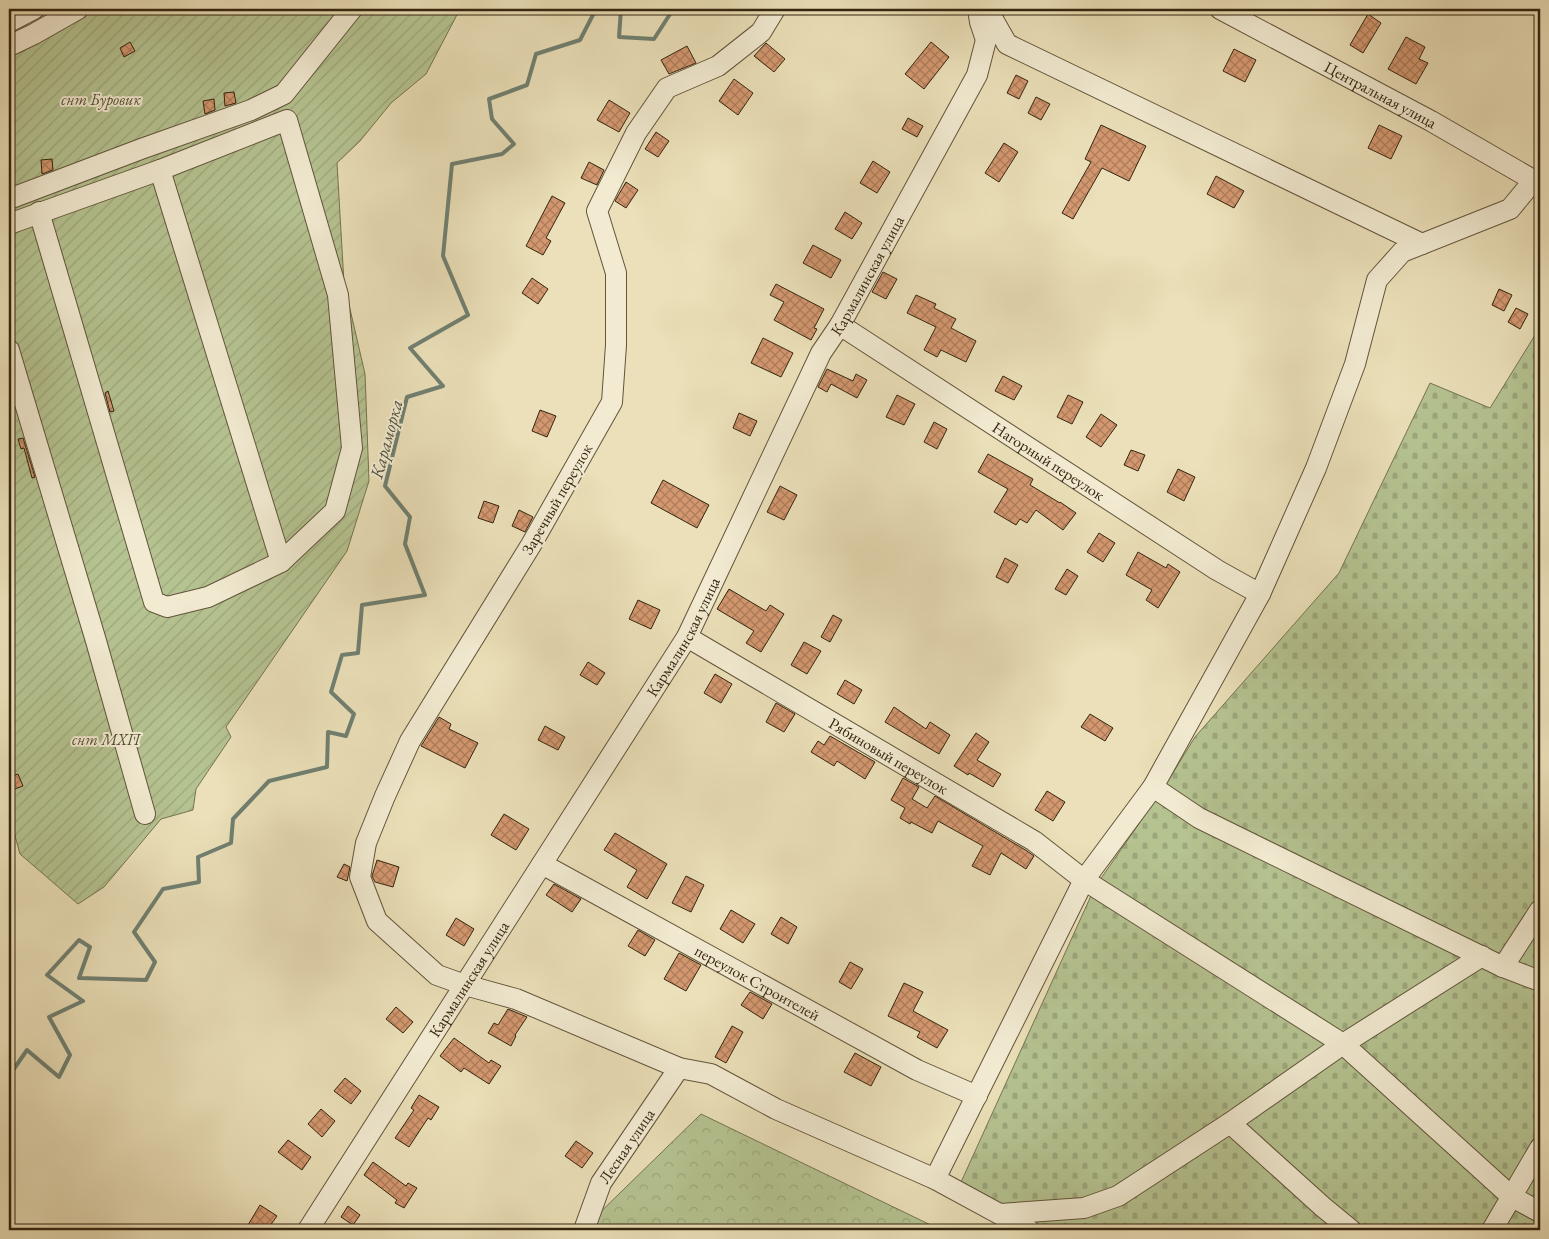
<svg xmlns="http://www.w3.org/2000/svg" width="1549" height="1239" viewBox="0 0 1549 1239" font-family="'EB Garamond',serif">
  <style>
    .forest { fill: url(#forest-crowns); stroke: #747450 }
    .cemetery { fill: url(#cemetery-stones); stroke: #747450 }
    .garden { fill: url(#garden-furrows); stroke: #747450 }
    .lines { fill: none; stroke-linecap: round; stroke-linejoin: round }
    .stream { stroke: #708071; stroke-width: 4 }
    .building { fill: url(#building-cross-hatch); stroke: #34250f }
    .minor-casing { stroke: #62543a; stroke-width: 22 }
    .minor { stroke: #f2ebd2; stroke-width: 20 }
    .labels { text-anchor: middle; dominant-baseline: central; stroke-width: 4; stroke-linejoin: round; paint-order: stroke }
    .street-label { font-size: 16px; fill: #34250f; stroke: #f2ebd2 }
    .park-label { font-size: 16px; font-style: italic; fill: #544c30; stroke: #f2ebd2 }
    .water-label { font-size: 18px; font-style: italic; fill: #525340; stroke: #f2ebd2 }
  </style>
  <defs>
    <pattern id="forest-crowns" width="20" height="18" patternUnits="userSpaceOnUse" patternTransform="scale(1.25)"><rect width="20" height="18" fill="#b5c391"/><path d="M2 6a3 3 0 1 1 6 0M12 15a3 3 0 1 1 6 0" fill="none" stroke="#9ca77c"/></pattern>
    <pattern id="cemetery-stones" width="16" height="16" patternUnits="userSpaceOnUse" patternTransform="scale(1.25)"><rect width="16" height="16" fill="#b5c391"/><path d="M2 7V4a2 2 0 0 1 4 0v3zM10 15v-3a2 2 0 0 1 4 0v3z" fill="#9ca77c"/></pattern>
    <pattern id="garden-furrows" width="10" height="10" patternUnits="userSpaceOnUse" patternTransform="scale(1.25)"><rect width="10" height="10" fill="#b5c391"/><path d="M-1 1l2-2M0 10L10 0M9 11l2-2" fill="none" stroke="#9ca77c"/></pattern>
    <pattern id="building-cross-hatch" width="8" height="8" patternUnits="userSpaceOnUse" patternTransform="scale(1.25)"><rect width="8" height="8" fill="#d49870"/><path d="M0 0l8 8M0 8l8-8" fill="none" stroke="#ad7c5a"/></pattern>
  </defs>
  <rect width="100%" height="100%" fill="#ebe0b9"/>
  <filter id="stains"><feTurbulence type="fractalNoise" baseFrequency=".004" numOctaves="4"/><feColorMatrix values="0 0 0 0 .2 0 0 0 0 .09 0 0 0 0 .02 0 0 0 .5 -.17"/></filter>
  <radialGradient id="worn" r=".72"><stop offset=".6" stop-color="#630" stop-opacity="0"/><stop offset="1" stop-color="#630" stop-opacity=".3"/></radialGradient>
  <polygon class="forest" points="701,1114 941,1230 584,1230 583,1229"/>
  <polygon class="cemetery" points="1540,327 1540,1230 1030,1230 957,1191 1095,887 1161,792 1195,737 1339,573 1430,383 1490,408"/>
  <polygon class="garden" points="56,9 460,9 426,74 391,103 360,141 337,163 344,283 365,374 369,481 347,551 226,727 231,737 196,789 193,810 161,819 104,887 78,904 20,854 9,814 9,35 17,33"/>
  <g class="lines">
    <g class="stream">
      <polyline points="621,9 619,37 654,39 672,11 714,13 715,9"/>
      <polyline points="9,1076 27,1050 59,1077 70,1055 49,1017 83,1001 47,975 79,940 90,947 79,978 146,980 155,962 134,932 163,889 199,882 198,857 231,843 233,819 269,781 327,767 328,732 346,736 354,714 331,692 342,655 358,653 362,605 425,595 405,544 410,517 385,486 407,397 443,386 410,348 468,315 443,256 452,164 502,154 514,144 492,119 489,99 527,85 536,54 580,40 596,9"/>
      <polyline points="9,1130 13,1149 9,1151"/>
    </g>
  </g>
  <g class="building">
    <polygon points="1368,14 1381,23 1363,53 1350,45"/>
    <polygon points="1406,37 1425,47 1419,59 1428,63 1416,84 1388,69"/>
    <polygon points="130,42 135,51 124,57 120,48"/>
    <polygon points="931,42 949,57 924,89 905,74"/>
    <polygon points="766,43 785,59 774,72 754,56"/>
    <polygon points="687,46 696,63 669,74 661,60"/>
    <polygon points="1234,49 1256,60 1245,82 1223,71"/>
    <polygon points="1016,75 1028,81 1019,99 1007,93"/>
    <polygon points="734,79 753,93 738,115 719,101"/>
    <polygon points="234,92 236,103 225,106 224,93"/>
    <polygon points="1036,97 1050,104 1041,120 1028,113"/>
    <polygon points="214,99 215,110 205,114 203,101"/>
    <polygon points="609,100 630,113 619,132 597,120"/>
    <polygon points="908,118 923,126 917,137 902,129"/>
    <polygon points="1101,125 1146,146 1129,181 1102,168 1073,219 1062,213 1091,162 1085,159"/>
    <polygon points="1379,125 1402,136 1391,159 1368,148"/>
    <polygon points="656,132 669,141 658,157 645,149"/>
    <polygon points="1004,143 1018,152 999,182 985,173"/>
    <polygon points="52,159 53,170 42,174 41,160"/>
    <polygon points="873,161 890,172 877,193 860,183"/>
    <polygon points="589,162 604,170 597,185 581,178"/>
    <polygon points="1216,176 1244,191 1234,208 1207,194"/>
    <polygon points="626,182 638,190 626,208 615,201"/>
    <polygon points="552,196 565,203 546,238 551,241 543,255 526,246"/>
    <polygon points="845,212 862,223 852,239 835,229"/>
    <polygon points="813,245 841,260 831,278 803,263"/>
    <polygon points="883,272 897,279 886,299 872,292"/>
    <polygon points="532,278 548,289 538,304 522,293"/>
    <polygon points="776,284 824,309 814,328 817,329 811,340 774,320 784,302 770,295"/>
    <polygon points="1499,289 1512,295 1504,311 1492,305"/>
    <polygon points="916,295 936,304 934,308 956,319 951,328 976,341 966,362 941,350 937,357 924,350 936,327 907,313"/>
    <polygon points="1516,308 1528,314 1520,329 1508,322"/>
    <polygon points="763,338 793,353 781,377 751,363"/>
    <polygon points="827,369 853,381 856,374 867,380 857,398 831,384 827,392 818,387"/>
    <polygon points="1003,376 1022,386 1014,400 995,391"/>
    <polygon points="108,391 114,411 110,412 105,393"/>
    <polygon points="897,395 915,404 904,425 886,417"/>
    <polygon points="1068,395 1083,402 1072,424 1057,417"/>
    <polygon points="540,410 556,416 547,437 532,431"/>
    <polygon points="739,413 757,421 750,436 733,428"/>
    <polygon points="1101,414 1117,425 1101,447 1086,437"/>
    <polygon points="934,422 947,429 937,449 924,442"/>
    <polygon points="23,438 35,477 32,478 24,448 21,449 18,439"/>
    <polygon points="1131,450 1145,455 1138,471 1124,465"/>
    <polygon points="988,454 1033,479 1030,485 1060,503 1060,502 1076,513 1063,530 1036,510 1027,523 1020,519 1016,525 994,512 1008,489 978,472"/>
    <polygon points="1178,469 1195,477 1184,501 1167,492"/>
    <polygon points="663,480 709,505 697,528 651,503"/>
    <polygon points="780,486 797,495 784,520 767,512"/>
    <polygon points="484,501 499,506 493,523 478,518"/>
    <polygon points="519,510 533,517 525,532 512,526"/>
    <polygon points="1099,533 1115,543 1103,562 1087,552"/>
    <polygon points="1138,552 1166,568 1168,564 1180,572 1158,608 1146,600 1152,590 1126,575"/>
    <polygon points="1005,558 1018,565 1008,583 996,577"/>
    <polygon points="1067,569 1078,576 1066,595 1055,589"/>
    <polygon points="729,589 766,611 770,605 784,614 761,652 746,643 754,631 717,609"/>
    <polygon points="638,600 660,610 651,629 629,619"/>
    <polygon points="833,615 842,620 830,642 821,637"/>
    <polygon points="804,642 821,651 807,674 791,665"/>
    <polygon points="588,662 605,673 597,685 580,675"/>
    <polygon points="715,674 732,684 721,703 704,693"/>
    <polygon points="845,680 862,690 854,704 837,694"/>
    <polygon points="776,703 795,714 784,732 766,722"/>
    <polygon points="894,707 926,729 930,722 950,735 939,754 885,722"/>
    <polygon points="1090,714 1113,728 1105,741 1081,727"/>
    <polygon points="439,717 451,724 449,729 478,743 465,768 421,746"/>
    <polygon points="545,726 565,737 558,750 538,740"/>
    <polygon points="976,733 989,742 977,760 1001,774 993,787 969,773 968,775 954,766"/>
    <polygon points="830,736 875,762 865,779 837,761 834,766 811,752 818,741 824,745"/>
    <polygon points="18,774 23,786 12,790 9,777"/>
    <polygon points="903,778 919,787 912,799 927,808 935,796 1027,851 1034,856 1026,869 1001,853 990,875 972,866 983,846 938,821 932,833 911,822 910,824 900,818 905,808 891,800"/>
    <polygon points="1047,791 1065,802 1053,821 1035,810"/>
    <polygon points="504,814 529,829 516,850 491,835"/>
    <polygon points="615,833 667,864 647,899 627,887 637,870 604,850"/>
    <polygon points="377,860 399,867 393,887 375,882 372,876"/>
    <polygon points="344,864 350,867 347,881 337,877"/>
    <polygon points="686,876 704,885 691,912 672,903"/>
    <polygon points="554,884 581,899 572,912 546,895"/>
    <polygon points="731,910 755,924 743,943 720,929"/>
    <polygon points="781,917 797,927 788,944 771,934"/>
    <polygon points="456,918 474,929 464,946 446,935"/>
    <polygon points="638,930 655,940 645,956 628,946"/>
    <polygon points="679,953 701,965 686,991 664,979"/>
    <polygon points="850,962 863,969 851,989 839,982"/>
    <polygon points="904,983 923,992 913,1011 948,1030 937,1048 917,1037 920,1032 888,1016"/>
    <polygon points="750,992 772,1004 763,1019 741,1005"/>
    <polygon points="396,1007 413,1022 403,1033 386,1019"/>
    <polygon points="508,1009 527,1017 515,1035 516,1036 511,1046 488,1033 494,1023 498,1025"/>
    <polygon points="732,1026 743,1032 726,1063 715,1057"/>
    <polygon points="454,1038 489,1063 491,1060 501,1066 489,1084 464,1068 461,1072 440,1056"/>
    <polygon points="855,1053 881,1067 871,1086 844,1072"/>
    <polygon points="345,1078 361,1091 351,1104 334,1091"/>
    <polygon points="419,1095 439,1107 431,1120 428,1118 409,1147 395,1138 414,1110 411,1108"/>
    <polygon points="321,1109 335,1121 322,1137 308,1124"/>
    <polygon points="288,1140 311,1157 302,1170 278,1152"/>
    <polygon points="576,1141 593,1153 582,1168 565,1156"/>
    <polygon points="373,1162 406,1186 408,1183 417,1188 404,1208 395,1203 397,1200 364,1175"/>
    <polygon points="260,1205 277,1216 267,1230 245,1230"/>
    <polygon points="348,1206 360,1215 353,1225 341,1217"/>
  </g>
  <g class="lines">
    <defs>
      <g id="minor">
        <polyline points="775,9 761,32 718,66 667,88 636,133 597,211 616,273 616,345 612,402 531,545 410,741 385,796 366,843 360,877 377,921 437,975 465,985 516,999 679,1068 711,1074 776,1109 935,1179 1084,880 1153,787 1260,594 1316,468 1355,364 1377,280 1402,252 1510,209 1534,180"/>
        <polyline points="987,9 1007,44 1422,244"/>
        <path id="s1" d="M 1220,9 L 1431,121 L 1540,184"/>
        <polyline points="9,22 34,9"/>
        <polyline points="9,46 34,34 78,9"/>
        <polyline points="9,199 141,149 251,110 284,94 352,9"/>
        <polyline points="39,212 154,602 167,607 208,597 281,562 160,170"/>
        <polyline points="9,224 160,170 287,120 338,295 352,448 335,511 281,562"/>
        <path id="s2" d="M 840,325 L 1217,570 L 1260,594"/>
        <polyline points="9,350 96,641 145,814"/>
        <path id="s3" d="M 687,637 L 1034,841 L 1084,880 L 1343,1044 L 1512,1197 L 1540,1212"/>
        <polyline points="1153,787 1199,818 1503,967 1540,981"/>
        <path id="s4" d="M 542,864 L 917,1070 L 977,1096"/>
        <polyline points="1503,967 1540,910"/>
        <polyline points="1230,1123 1323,1207 1351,1230"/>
        <polyline points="935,1179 1029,1230"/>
        <polyline points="1000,1214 1084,1208 1118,1196 1230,1123 1343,1044 1482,956"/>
        <path id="s5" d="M 308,1230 L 687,637 L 821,353 L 840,325 L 977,75 L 986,40 L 980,22 L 978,9"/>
        <path id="s6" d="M 584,1230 L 601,1183 L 679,1068"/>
        <polyline points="1492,1230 1540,1148"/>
      </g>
    </defs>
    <use href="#minor" class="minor-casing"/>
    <use href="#minor" class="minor"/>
  </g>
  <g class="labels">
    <g class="street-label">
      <text stroke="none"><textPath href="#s1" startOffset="182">Центральная улица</textPath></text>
      <text stroke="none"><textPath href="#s5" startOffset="1108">Кармалинская улица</textPath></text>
      <text stroke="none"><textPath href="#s2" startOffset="249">Нагорный переулок</textPath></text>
      <text transform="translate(557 499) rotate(-60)">Заречный переулок</text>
      <text stroke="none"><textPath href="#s5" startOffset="702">Кармалинская улица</textPath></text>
      <text stroke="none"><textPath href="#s3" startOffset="234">Рябиновый переулок</textPath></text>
      <text stroke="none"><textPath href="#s5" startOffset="298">Кармалинская улица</textPath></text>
      <text stroke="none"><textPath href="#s4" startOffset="246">переулок Строителей</textPath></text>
      <text stroke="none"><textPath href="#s6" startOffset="95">Лесная улица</textPath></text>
    </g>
    <g class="park-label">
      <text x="101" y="99">снт Буровик</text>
      <text x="106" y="739">снт МХП</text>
    </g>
    <g class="water-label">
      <text transform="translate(386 439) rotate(-75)">Караморка</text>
    </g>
  </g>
  <rect width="1549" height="1239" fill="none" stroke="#ebe0b9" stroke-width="30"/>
  <rect x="10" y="10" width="1529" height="1219" fill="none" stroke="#34250f" stroke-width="2.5"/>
  <rect x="15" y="15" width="1519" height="1209" fill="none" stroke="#34250f"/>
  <rect width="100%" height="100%" filter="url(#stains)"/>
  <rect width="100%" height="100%" fill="url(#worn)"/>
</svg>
